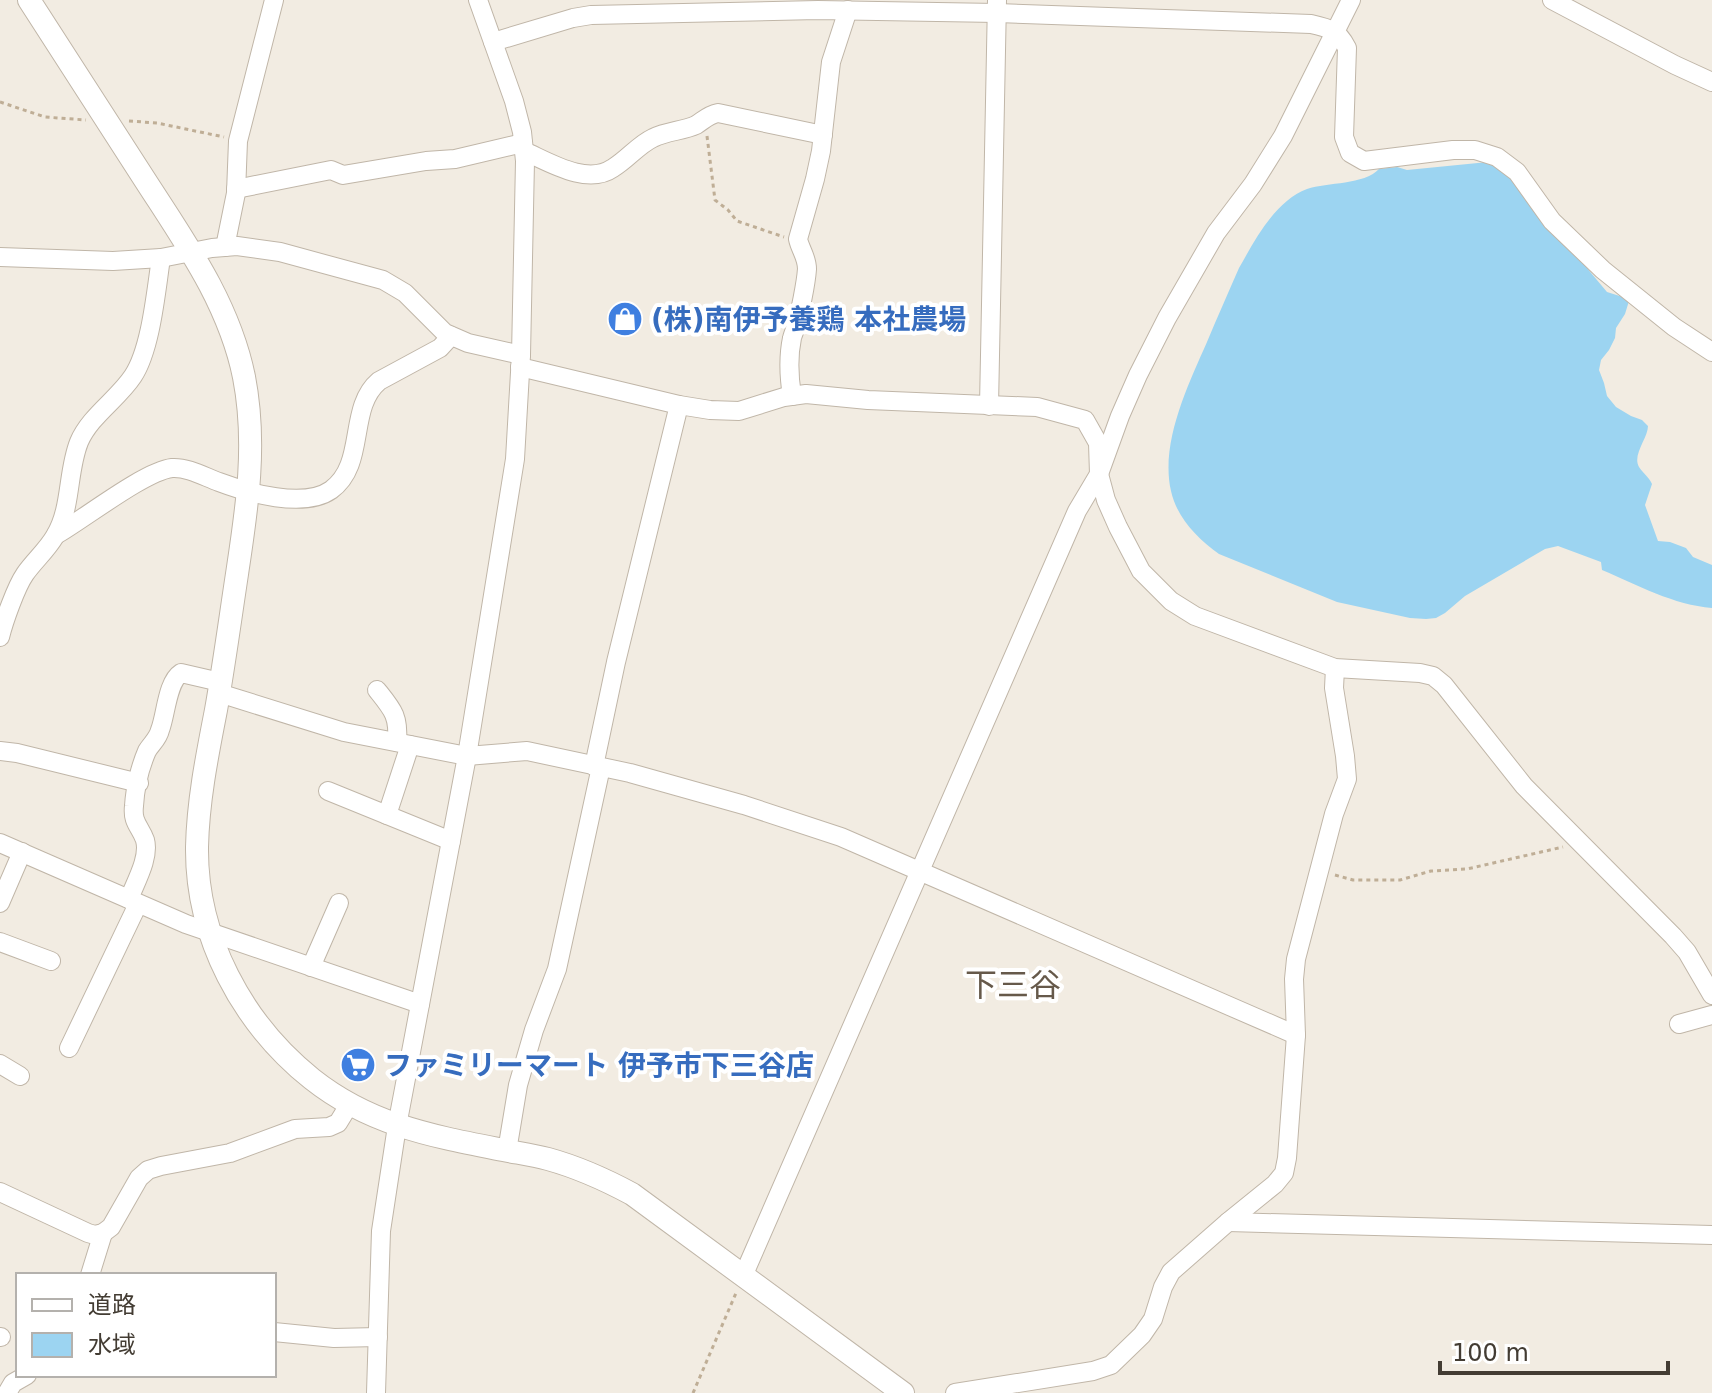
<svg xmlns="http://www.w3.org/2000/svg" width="1712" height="1393" viewBox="0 0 1712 1393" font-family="'DejaVu Sans','Noto Sans JP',sans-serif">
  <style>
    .water { fill: #9cd4f1 }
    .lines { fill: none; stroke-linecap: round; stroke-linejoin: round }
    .minor-casing { stroke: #c0b6a8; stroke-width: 20 }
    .tertiary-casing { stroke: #c0b6a8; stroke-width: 24 }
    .path { stroke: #bfae96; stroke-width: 3; stroke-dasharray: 4 4; stroke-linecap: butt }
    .minor { stroke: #fff; stroke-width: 18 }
    .tertiary { stroke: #fff; stroke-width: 22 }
    .labels { text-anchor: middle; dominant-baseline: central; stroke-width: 8; stroke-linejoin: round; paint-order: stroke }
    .shop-label { font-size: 28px; font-weight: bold; fill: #366cbe; stroke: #fff; text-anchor: start }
    .quarter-label { font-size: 32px; fill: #66594a; stroke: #fff }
  </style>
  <rect width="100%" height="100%" fill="#f2ece2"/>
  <path class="water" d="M 1488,162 L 1501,168 L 1513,179 L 1546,226 L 1581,261 L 1607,292 L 1626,298 L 1629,301 L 1625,314 L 1616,328 L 1615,338 L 1609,350 L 1601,360 L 1599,370 L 1604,383 L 1607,396 L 1616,407 L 1631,416 L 1642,420 L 1648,426 C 1648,438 1632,455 1639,467 C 1643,473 1649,477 1652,484 L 1645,505 L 1658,541 L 1670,542 L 1686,548 L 1693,557 L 1712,565 L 1712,608 C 1674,605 1637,585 1602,570 L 1601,562 L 1558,546 L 1545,549 L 1465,596 L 1445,613 L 1436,618 L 1426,619 L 1410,618 L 1337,602 L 1219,554 C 1197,538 1177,518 1171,491 C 1160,443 1188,385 1207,342 C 1217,318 1228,293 1239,268 C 1255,240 1275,201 1307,189 C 1328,182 1364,185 1379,169 L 1397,167 L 1407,170 Z"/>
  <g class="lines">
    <defs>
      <g id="minor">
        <polyline points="1552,0 1675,65 1712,82"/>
        <path d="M 493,42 L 573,18 L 591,15 L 818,10 L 997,13 L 1311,24 C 1329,28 1338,30 1347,48 L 1344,137 L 1350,153 L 1364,161 L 1453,150 L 1475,150 L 1497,157 L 1517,172 L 1552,221 L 1603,270 L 1674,327 L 1712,352"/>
        <path d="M 524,151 C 549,162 587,186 613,168 C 628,159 638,145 653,138 C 667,131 683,131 696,125 C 704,120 708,115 718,113 L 823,135"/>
        <polyline points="236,189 331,170 343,175 426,161 455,159 523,143"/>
        <polyline points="225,247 236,193 238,141 274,0"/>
        <polyline points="0,257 113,261 161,258 212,248 237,246 280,252 383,280 405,293 445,333 468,343 521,355"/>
        <polyline points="520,367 679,405 710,410 739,411 784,397 806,394 868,400 1037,407 1085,420 1098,443 1099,474 1106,500 1118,527 1141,571 1171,601 1195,616 1335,668 1420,673 1433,676 1444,685 1524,786 1673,936 1687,952 1712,995"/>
        <path d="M 792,396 C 789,377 788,357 792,338 C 792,337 796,327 796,326 C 800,313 806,283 807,269 C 807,257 800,249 798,239 L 815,179 L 821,151 L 831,62 L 848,10"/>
        <polyline points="989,406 997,0"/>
        <path d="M 56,535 C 84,519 145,471 172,468 C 188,467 205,477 219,482 C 248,493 304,509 331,490 C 367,464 347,408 379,381 L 440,348 L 451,336"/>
        <path d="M 0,637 C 4,621 16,587 25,574 C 34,561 47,550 55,536 C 72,508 67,472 79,442 C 90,416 118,399 133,376 C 151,349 156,291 161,258"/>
        <path d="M 377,690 C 393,710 399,716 397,742"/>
        <polyline points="219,693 344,732 467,756 527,751 630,773 744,805 841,837 1296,1035"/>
        <polyline points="0,751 17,753 139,783"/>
        <polyline points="594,766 616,662 679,405"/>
        <polyline points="328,791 451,841"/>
        <polyline points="387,815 410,745"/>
        <polyline points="0,843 186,924 420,1004"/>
        <path d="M 129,899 C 135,883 150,858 145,840 C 140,826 132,823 134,806 C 135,789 140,767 147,751 C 151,744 158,739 160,730 C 166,715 167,682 181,673 L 220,682"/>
        <polyline points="0,903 22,852"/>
        <polyline points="0,942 51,961"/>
        <polyline points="311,967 339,903"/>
        <polyline points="1679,1024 1712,1015"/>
        <polyline points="69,1048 138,904"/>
        <polyline points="0,1064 20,1076"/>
        <polyline points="507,1151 518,1085 534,1030 557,969 601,767"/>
        <polyline points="0,1192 88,1233 95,1235 103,1233 111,1227 139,1178 148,1170 161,1166 230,1153 295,1129 329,1127 338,1123 349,1105"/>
        <polyline points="1228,1222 1712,1235"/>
        <polyline points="744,1274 1077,511 1099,474 1120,416 1138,375 1167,318 1216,233 1253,184 1283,136 1351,0"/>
        <polyline points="90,1275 103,1233"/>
        <polyline points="274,1332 334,1338 378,1337"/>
        <polyline points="0,1337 1,1337"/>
        <polyline points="7,1393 13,1383 27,1375"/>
        <polyline points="376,1393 381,1231 397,1126 467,756 515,459 521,355 525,161 522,132 514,101 478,0"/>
        <polyline points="955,1393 1093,1371 1111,1365 1142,1335 1153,1319 1163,1287 1171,1272 1228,1222 1275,1184 1284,1173 1287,1158 1296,1035 1294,979 1296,959 1334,814 1347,779 1345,756 1334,688 1335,668"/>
      </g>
      <path id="tertiary" d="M 29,0 C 68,60 106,120 145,180 C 185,242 229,303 244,377 C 257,444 247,508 237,574 C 230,620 224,665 216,710 C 207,756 198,801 197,847 C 196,937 242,1023 312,1079 C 370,1125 432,1136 503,1150 C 518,1153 533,1155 548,1159 C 577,1167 606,1180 632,1194 L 903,1393"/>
    </defs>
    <use href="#minor" class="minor-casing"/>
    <use href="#tertiary" class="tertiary-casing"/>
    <g class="path">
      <polyline points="0,102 45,117 86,120"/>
      <polyline points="129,121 157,123 224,137"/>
      <polyline points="707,136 715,200 728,210 737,221 784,237"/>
      <polyline points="1335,875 1353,880 1400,880 1431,871 1467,869 1563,847"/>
      <polyline points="693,1393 736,1293"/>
    </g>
    <use href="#minor" class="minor"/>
    <use href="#tertiary" class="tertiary"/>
  </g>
  <defs>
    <symbol id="shop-disc" viewBox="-11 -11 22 22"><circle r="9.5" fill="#3f7fe0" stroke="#fff"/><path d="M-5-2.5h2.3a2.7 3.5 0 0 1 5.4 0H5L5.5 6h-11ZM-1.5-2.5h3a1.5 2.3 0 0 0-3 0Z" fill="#fff"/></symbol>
    <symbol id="supermarket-disc" viewBox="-11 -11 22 22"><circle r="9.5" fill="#3f7fe0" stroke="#fff"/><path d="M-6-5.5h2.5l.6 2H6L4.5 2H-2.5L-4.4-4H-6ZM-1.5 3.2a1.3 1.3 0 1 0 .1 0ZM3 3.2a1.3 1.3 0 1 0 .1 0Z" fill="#fff"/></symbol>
  </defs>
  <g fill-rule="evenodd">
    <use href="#shop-disc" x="605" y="299" width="40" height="40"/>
    <use href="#supermarket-disc" x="338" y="1045" width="40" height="40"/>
  </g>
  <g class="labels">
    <g class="shop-label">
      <text x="651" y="319">(株)南伊予養鶏 本社農場</text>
      <text x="384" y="1065">ファミリーマート 伊予市下三谷店</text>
    </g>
    <g class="quarter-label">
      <text x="1013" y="985">下三谷</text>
    </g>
  </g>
  <rect x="16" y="1273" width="260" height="104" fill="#ffffff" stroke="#b4b1ad" stroke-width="2"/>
  <rect x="32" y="1299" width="40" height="12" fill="#ffffff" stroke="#b4b1ad" stroke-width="2"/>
  <text x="88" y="1313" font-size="24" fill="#433c33">道路</text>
  <rect x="32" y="1333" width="40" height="24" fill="#9cd4f1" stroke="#b4b1ad" stroke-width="2"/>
  <text x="88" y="1353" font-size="24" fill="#433c33">水域</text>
  <path d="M1440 1361v12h228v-12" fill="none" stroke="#433c33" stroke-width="4"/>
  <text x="1452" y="1361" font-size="24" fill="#433c33" stroke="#ffffff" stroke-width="6" paint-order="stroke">100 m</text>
</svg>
